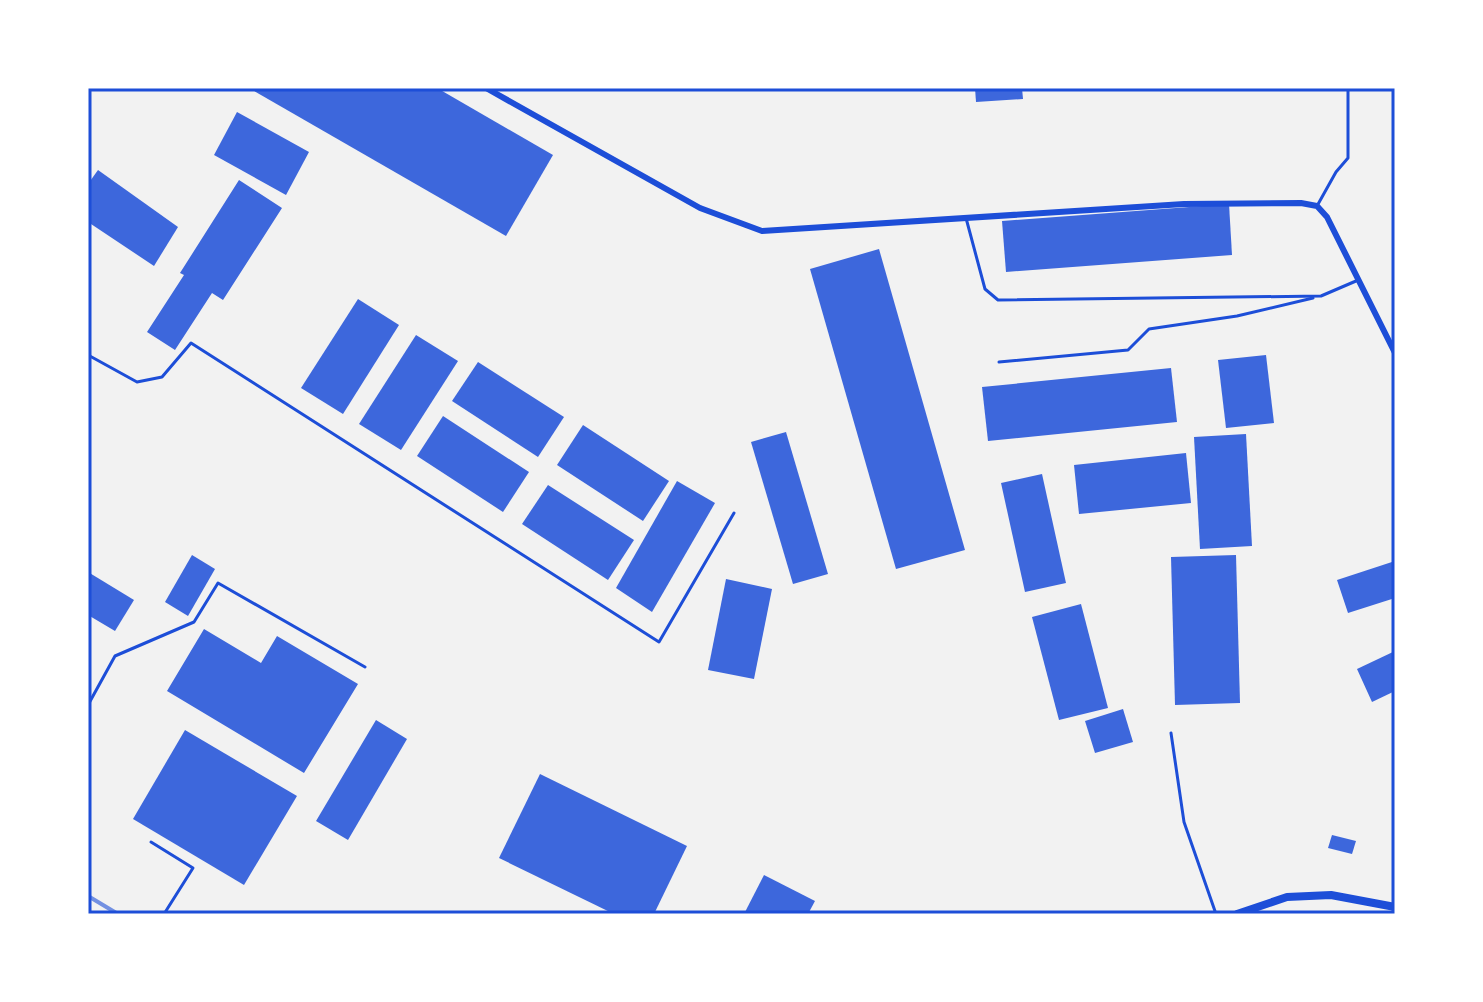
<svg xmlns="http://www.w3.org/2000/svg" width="1483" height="1002" viewBox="0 0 1483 1002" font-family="Barlow,sans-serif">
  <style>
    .building { fill: #3d67dc }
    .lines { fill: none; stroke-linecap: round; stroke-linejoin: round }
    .service { stroke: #1d4ed8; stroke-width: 3 }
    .minor { stroke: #1d4ed8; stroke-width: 6 }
    .tertiary { stroke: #1d4ed8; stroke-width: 8 }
    .rail { stroke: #7290e2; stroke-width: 4 }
    .neatline { fill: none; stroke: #1d4ed8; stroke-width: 3 }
  </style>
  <rect width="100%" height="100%" fill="#f2f2f2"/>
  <g class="building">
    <polygon points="249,88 437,88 553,155 506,236"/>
    <polygon points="975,88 1022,88 1023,99 976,102"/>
    <polygon points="237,112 309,152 286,195 214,155"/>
    <polygon points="98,170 178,227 154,266 88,222 88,184"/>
    <polygon points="239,180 282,208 223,300 212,293 175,350 147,332 184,275 180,273"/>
    <polygon points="1229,204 1232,255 1006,272 1002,221"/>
    <polygon points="879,249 965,550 896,569 810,269"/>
    <polygon points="358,299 399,325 343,414 301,388"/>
    <polygon points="416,335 458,361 401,450 359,424"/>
    <polygon points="1266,355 1274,423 1226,428 1218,360"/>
    <polygon points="478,362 564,417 538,457 452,401"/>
    <polygon points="1171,368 1177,422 988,441 982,387"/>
    <polygon points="443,416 529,472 503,512 417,456"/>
    <polygon points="583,425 669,481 643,521 557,465"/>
    <polygon points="786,432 828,574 793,584 751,442"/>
    <polygon points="1246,434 1252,546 1200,549 1194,437"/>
    <polygon points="1186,453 1191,503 1079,514 1074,465"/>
    <polygon points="1042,474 1066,583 1025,592 1001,483"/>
    <polygon points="677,481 715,503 652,612 616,588"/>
    <polygon points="548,485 634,540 608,580 522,524"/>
    <polygon points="192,555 215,569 188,616 165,602"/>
    <polygon points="1236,555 1240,703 1175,705 1171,557"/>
    <polygon points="1395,561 1395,598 1348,613 1337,580"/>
    <polygon points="88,572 134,600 115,631 88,615"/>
    <polygon points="726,579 772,589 754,679 708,670"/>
    <polygon points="1081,604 1108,708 1059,720 1032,617"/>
    <polygon points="204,629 261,663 277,636 358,684 304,773 167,691"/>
    <polygon points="1395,651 1395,691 1372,702 1357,669"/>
    <polygon points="1123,709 1133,742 1095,753 1085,721"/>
    <polygon points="376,720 407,739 348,840 316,821"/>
    <polygon points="185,730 297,796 244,885 133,819"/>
    <polygon points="540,774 687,846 654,914 614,914 499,858"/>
    <polygon points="1332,835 1356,841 1352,854 1328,848"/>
    <polygon points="764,875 815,901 808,914 744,914"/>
  </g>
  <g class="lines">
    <g class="service">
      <polyline points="1317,206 1336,172 1348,158 1348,88"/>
      <polyline points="966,218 985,289 998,300 1321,296 1356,281"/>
      <polyline points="88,355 137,382 162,377 191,343 659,642 734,513"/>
      <polyline points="999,362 1128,350 1149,329 1237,316 1313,298"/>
      <polyline points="88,705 115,656 194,622 218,583 365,667"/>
      <polyline points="1171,733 1184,822 1216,914"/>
      <polyline points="151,842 193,868 164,914"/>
    </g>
    <polyline class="minor" points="486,88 700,208 762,231 1184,204 1301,203 1317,206 1327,217 1395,353"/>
    <polyline class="tertiary" points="1237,914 1287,897 1331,895 1395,907"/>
    <polyline class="rail" points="88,896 118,914"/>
  </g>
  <rect width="1483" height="1002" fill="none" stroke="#ffffff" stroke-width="180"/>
  <rect x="90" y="90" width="1303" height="822" class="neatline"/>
</svg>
